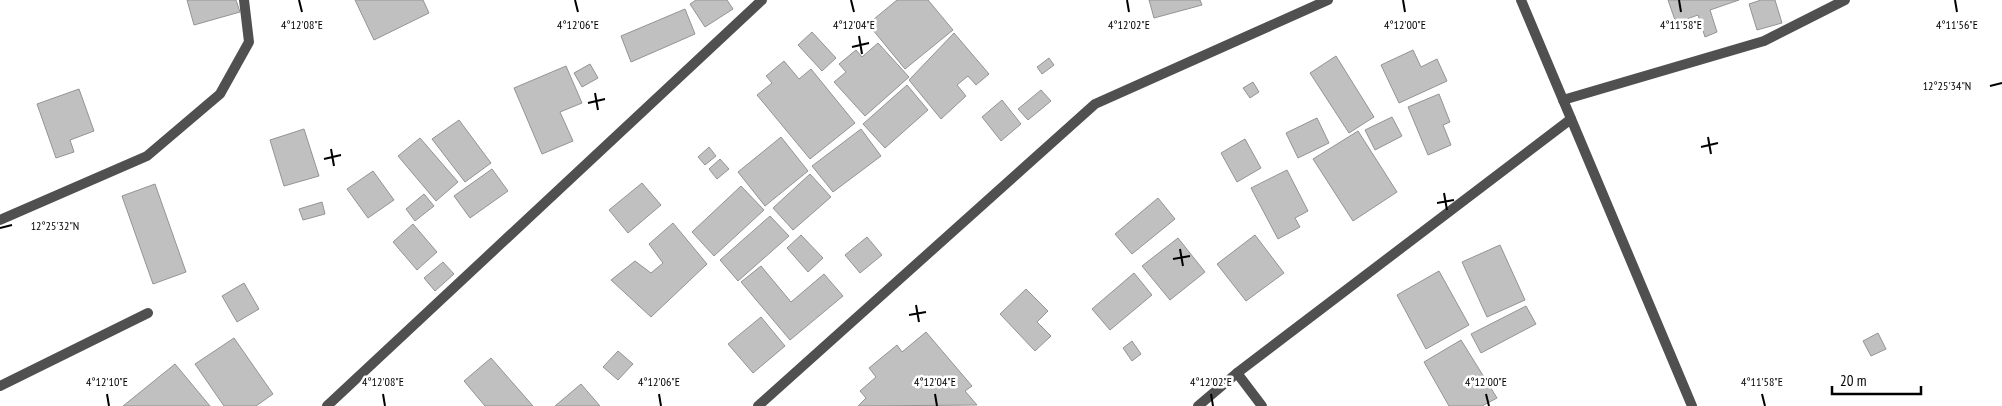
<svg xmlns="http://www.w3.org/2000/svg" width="2002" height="406" viewBox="0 0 2002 406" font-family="'PT Sans Narrow',sans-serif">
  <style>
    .building { fill: #c0c0c0; stroke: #949494 }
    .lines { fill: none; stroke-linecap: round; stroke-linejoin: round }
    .minor { stroke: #505050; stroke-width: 10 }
    .ticks { fill: none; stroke: #000; stroke-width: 2 }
    .ticks-label { font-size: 12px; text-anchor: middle; fill: #000; stroke: #fff; stroke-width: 5; stroke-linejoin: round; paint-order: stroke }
  </style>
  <rect width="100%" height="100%" fill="#fff"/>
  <g class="building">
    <polygon points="187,0 236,0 240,12 194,25"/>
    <polygon points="355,0 423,0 429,13 374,40"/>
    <polygon points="696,0 727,0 733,9 705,27 690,4"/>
    <polygon points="897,0 928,0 953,30 905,69 868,24"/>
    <polygon points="1149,0 1200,0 1202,5 1154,18"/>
    <polygon points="1668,0 1739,0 1710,10 1717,32 1705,37 1698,15 1676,23"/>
    <polygon points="1761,0 1775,0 1782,23 1757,30 1749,4"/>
    <polygon points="685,9 695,34 631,62 621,36"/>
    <polygon points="812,32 836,58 822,71 798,45"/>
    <polygon points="954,33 989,74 976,85 968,76 957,85 966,96 941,119 909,80"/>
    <polygon points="878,43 909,77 865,116 834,82 846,72 839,64 856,50 862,57"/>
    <polygon points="1413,50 1421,67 1437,59 1447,81 1399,103 1381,65"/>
    <polygon points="1336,56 1374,117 1349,133 1310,73"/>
    <polygon points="1049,58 1054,65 1042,74 1037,67"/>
    <polygon points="784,61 799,79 811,69 855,123 810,159 757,95 772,83 766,76"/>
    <polygon points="590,64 598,78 582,87 574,73"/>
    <polygon points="566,66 582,103 560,112 573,141 542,154 514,88"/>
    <polygon points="1253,82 1259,92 1250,98 1243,88"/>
    <polygon points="907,85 928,110 885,148 863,124"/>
    <polygon points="79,89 94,131 70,140 74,152 56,158 37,104"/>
    <polygon points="1041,90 1051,101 1028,120 1018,109"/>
    <polygon points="1439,94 1450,122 1443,125 1451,145 1428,155 1408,107"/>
    <polygon points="1002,100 1021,124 1001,141 982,117"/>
    <polygon points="1392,117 1402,136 1375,150 1365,130"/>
    <polygon points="1317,118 1329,143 1298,158 1286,133"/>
    <polygon points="459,120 491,163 465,182 432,139"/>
    <polygon points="304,129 319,176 284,186 270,140"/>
    <polygon points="861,129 881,156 833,192 812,166"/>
    <polygon points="1358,131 1397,192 1353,221 1313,159"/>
    <polygon points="781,137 808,171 765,206 738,172"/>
    <polygon points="420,138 458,182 436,201 398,156"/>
    <polygon points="1245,139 1261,168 1237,182 1221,153"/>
    <polygon points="709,147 716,156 705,165 698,157"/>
    <polygon points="720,159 729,169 717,179 709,169"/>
    <polygon points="492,169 508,191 470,218 454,196"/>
    <polygon points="1287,170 1308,211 1295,218 1300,227 1278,239 1251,188"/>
    <polygon points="373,171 394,200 368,218 347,189"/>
    <polygon points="810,174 831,197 793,230 773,208"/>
    <polygon points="642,183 661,205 628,233 609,210"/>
    <polygon points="155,184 186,272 153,284 122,196"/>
    <polygon points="741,186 764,210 714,256 692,232"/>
    <polygon points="424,194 434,206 415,221 406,209"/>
    <polygon points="1158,198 1175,219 1132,254 1115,234"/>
    <polygon points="322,202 325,214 303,220 299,209"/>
    <polygon points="770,216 789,236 738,281 720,260"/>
    <polygon points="673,223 707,264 651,317 611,280 635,261 651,273 663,263 649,244"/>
    <polygon points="413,224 437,252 417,270 393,242"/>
    <polygon points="801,235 823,258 808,272 787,248"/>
    <polygon points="1255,235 1284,273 1246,301 1217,264"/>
    <polygon points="867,237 882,255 860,273 845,255"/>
    <polygon points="1178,238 1205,272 1170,300 1142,266"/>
    <polygon points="1500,245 1525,300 1487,317 1462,262"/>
    <polygon points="443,262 454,274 435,291 424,278"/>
    <polygon points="761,266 791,302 824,274 843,296 790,340 741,282"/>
    <polygon points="1439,271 1469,325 1426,349 1397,295"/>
    <polygon points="1134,273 1152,295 1110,330 1092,309"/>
    <polygon points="244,283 259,309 237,322 222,296"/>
    <polygon points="1026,289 1048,311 1037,322 1051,336 1035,351 1000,314"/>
    <polygon points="1526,306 1536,324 1481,353 1471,334"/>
    <polygon points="761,317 785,346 753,373 728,344"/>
    <polygon points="926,332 972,386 965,391 977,405 858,406 866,398 860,391 876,377 869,368 897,345 902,352"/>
    <polygon points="1878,333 1886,349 1871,356 1863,341"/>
    <polygon points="234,338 273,394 256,406 224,406 195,364"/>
    <polygon points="1461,340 1497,398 1482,406 1449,406 1424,362"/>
    <polygon points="1132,341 1141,354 1132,361 1123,348"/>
    <polygon points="618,351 633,364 618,380 603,367"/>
    <polygon points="491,358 533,406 485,406 464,381"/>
    <polygon points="175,364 210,406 123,406"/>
    <polygon points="581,384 600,406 555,406"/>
  </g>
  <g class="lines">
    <g class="minor">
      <polyline points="1521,0 1692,406"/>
      <polyline points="1563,100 1764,41 1845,0"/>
      <polyline points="0,220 147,156 220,94 249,42 244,0"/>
      <polyline points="1237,373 1571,119"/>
      <polyline points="0,386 148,313"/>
      <polyline points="327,406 762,0"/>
      <polyline points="758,406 1095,104 1328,0"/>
      <polyline points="1198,406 1237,373 1262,406"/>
    </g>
  </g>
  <path class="ticks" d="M 299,0 L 302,12M 575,0 L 578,12M 851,0 L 854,12M 1127,0 L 1129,12M 1403,0 L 1405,12M 1679,0 L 1681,12M 1955,0 L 1957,12M 859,36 L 862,54M 852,47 L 869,43M 1990,86 L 2002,83M 595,93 L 598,110M 588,103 L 605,99M 1708,137 L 1711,154M 1701,147 L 1718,143M 331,149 L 334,166M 324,159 L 341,155M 1444,193 L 1447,210M 1437,203 L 1454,200M 0,228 L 12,225M 1180,249 L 1183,266M 1173,259 L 1190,256M 916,305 L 919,322M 909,315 L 926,312M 107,394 L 109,406M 383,394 L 385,406M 659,394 L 661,406M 935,394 L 937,406M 1211,394 L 1213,406M 1486,394 L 1489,406M 1762,394 L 1765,406"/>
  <g class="ticks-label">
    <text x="302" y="29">4°12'08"E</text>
    <text x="578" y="29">4°12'06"E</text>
    <text x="854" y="29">4°12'04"E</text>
    <text x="1129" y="29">4°12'02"E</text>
    <text x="1405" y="29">4°12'00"E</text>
    <text x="1681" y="29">4°11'58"E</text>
    <text x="1957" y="29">4°11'56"E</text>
    <text x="1947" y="90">12°25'34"N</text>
    <text x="55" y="230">12°25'32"N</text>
    <text x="107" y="386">4°12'10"E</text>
    <text x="383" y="386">4°12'08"E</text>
    <text x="659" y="386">4°12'06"E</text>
    <text x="935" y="386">4°12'04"E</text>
    <text x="1211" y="386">4°12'02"E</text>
    <text x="1762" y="386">4°11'58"E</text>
    <text x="1486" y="386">4°12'00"E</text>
  </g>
  <path d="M1832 386v8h89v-8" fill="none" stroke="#000000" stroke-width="2.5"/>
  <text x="1840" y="386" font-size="15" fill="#000000" stroke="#ffffff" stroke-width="4" paint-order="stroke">20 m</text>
</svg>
